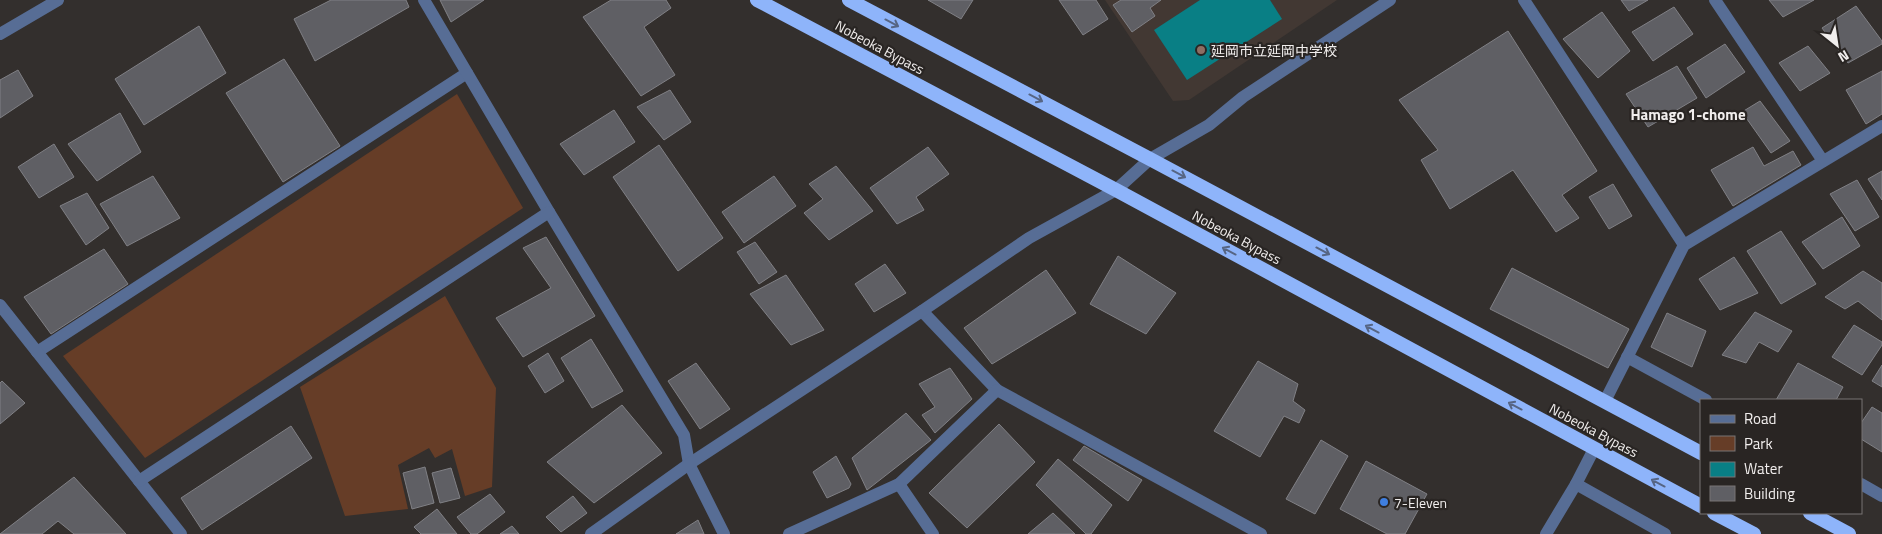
<svg xmlns="http://www.w3.org/2000/svg" width="1882" height="534" viewBox="0 0 1882 534" font-family="'Titillium Web','Noto Sans JP',sans-serif">
  <style>
    .built { fill: #423833 }
    .green { fill: #663d27 }
    .water { fill: #097f85 }
    .building { fill: #5f5f64; stroke: #808085 }
    .lines { fill: none; stroke-linecap: round; stroke-linejoin: round }
    .service { stroke: #576d95; stroke-width: 12 }
    .minor { stroke: #576d95; stroke-width: 12 }
    .tertiary { stroke: #576d95; stroke-width: 12 }
    .trunk { stroke: #8eb4fa; stroke-width: 14 }
    .oneway { stroke: #566584 }
    .education-dot { fill: #8d6e63; stroke: #292523; stroke-width: 2 }
    .shop-dot { fill: #3f7fe0; stroke: #292523; stroke-width: 2 }
    .labels { text-anchor: middle; dominant-baseline: central; stroke-width: 4.5; stroke-linejoin: round; paint-order: stroke }
    .street-label { font-size: 14px; fill: #f1eeed; stroke: #292523 }
    .poi-label { font-size: 14px; fill: #f1eeed; stroke: #292523; text-anchor: start }
    .neighbourhood-label { font-size: 15px; font-weight: bold; fill: #f1eeed; stroke: #292523 }
  </style>
  <rect width="100%" height="100%" fill="#332f2d"/>
  <polygon class="built" points="1105,0 1337,0 1189,100 1173,101"/>
  <g class="green">
    <polygon points="457,94 523,208 145,458 63,356"/>
    <polygon points="445,296 496,388 492,487 465,496 452,449 435,458 429,448 398,465 408,509 345,516 300,387"/>
  </g>
  <polygon class="water" points="1200,0 1270,0 1282,19 1187,80 1154,30"/>
  <g class="building">
    <polygon points="331,0 406,0 409,7 315,61 294,19"/>
    <polygon points="440,0 484,0 451,22"/>
    <polygon points="611,0 666,0 671,8 644,27 675,75 641,96 583,17"/>
    <polygon points="928,0 973,0 961,19"/>
    <polygon points="1059,0 1096,0 1108,19 1083,35"/>
    <polygon points="1121,0 1161,0 1150,8 1155,16 1132,32 1113,5"/>
    <polygon points="1621,0 1648,0 1629,11"/>
    <polygon points="1769,0 1814,0 1783,17"/>
    <polygon points="1856,6 1882,41 1882,44 1848,63 1822,28"/>
    <polygon points="1674,7 1693,34 1653,61 1632,32"/>
    <polygon points="1602,12 1630,51 1598,78 1563,39"/>
    <polygon points="199,26 226,73 144,125 115,79"/>
    <polygon points="1508,31 1597,171 1562,195 1579,218 1556,232 1513,170 1450,209 1421,160 1438,150 1399,100"/>
    <polygon points="1725,44 1745,72 1706,98 1687,68"/>
    <polygon points="1808,46 1830,73 1800,91 1779,63"/>
    <polygon points="284,59 340,146 283,182 226,93"/>
    <polygon points="1677,66 1697,98 1648,127 1626,94"/>
    <polygon points="18,70 33,96 0,118 0,80"/>
    <polygon points="1882,71 1882,114 1866,124 1846,90"/>
    <polygon points="670,90 691,122 664,140 637,107"/>
    <polygon points="1760,101 1790,141 1771,153 1742,112"/>
    <polygon points="614,110 635,142 584,175 560,144"/>
    <polygon points="120,113 141,152 97,181 68,144"/>
    <polygon points="54,144 74,177 39,198 18,167"/>
    <polygon points="659,145 723,238 678,271 613,177"/>
    <polygon points="928,147 949,174 916,197 924,210 897,224 870,188"/>
    <polygon points="1753,147 1764,166 1793,151 1801,165 1733,206 1711,170"/>
    <polygon points="836,166 873,211 829,240 804,213 823,199 809,184"/>
    <polygon points="1882,171 1882,200 1868,179"/>
    <polygon points="153,176 180,218 127,246 100,204"/>
    <polygon points="774,176 796,206 744,243 722,212"/>
    <polygon points="1857,180 1879,217 1855,231 1830,194"/>
    <polygon points="1613,184 1632,216 1609,229 1589,197"/>
    <polygon points="87,193 109,228 86,245 60,206"/>
    <polygon points="1842,217 1860,246 1823,269 1802,242"/>
    <polygon points="1781,231 1816,284 1781,304 1747,251"/>
    <polygon points="546,237 595,316 523,357 496,318 551,288 523,248"/>
    <polygon points="755,242 777,272 759,284 737,252"/>
    <polygon points="104,249 128,284 51,334 24,297"/>
    <polygon points="1118,256 1176,293 1146,334 1090,304"/>
    <polygon points="1734,257 1758,293 1720,310 1699,279"/>
    <polygon points="885,264 906,293 874,312 855,284"/>
    <polygon points="1512,268 1629,329 1608,368 1490,309"/>
    <polygon points="1046,270 1076,313 992,364 964,328"/>
    <polygon points="1863,271 1882,283 1882,320 1858,301 1845,309 1825,297"/>
    <polygon points="786,275 824,330 791,345 750,294"/>
    <polygon points="1755,312 1792,331 1778,352 1759,342 1746,363 1722,355"/>
    <polygon points="1667,313 1706,331 1692,367 1651,347"/>
    <polygon points="1854,325 1882,342 1882,345 1862,375 1832,357"/>
    <polygon points="591,339 623,391 592,408 561,358"/>
    <polygon points="548,353 564,381 545,393 528,366"/>
    <polygon points="1258,361 1298,384 1293,401 1305,410 1299,423 1284,416 1260,457 1214,431"/>
    <polygon points="696,363 730,409 700,429 668,381"/>
    <polygon points="1798,363 1843,387 1836,400 1776,400"/>
    <polygon points="1882,365 1882,387 1872,381"/>
    <polygon points="950,368 972,399 935,433 922,415 935,407 919,384"/>
    <polygon points="2,381 25,403 0,424 0,383"/>
    <polygon points="622,405 662,453 594,503 547,462"/>
    <polygon points="1872,407 1882,413 1882,452 1861,439 1861,423"/>
    <polygon points="906,413 931,440 867,490 852,458"/>
    <polygon points="999,424 1035,462 967,528 929,493"/>
    <polygon points="291,426 312,458 202,530 181,498"/>
    <polygon points="1321,440 1348,456 1315,514 1286,499"/>
    <polygon points="1084,446 1142,480 1128,501 1073,460"/>
    <polygon points="836,456 851,484 849,488 827,498 813,472"/>
    <polygon points="1058,459 1112,505 1091,534 1086,534 1036,485"/>
    <polygon points="1366,461 1427,494 1405,534 1387,534 1340,509"/>
    <polygon points="425,467 434,503 412,509 403,473"/>
    <polygon points="451,468 460,498 440,503 432,473"/>
    <polygon points="74,477 126,534 74,534 58,521 42,534 0,534"/>
    <polygon points="490,494 505,512 477,534 471,534 457,517"/>
    <polygon points="573,496 587,513 561,532 546,517"/>
    <polygon points="437,509 457,534 421,534 414,527"/>
    <polygon points="1053,513 1075,534 1028,534"/>
    <polygon points="698,520 704,534 676,534"/>
    <polygon points="512,526 519,534 500,534"/>
  </g>
  <g class="lines">
    <polyline class="service" points="37,352 467,73"/>
    <g class="minor">
      <polyline points="424,0 549,212 684,435 689,464 724,534"/>
      <polyline points="1524,0 1684,245"/>
      <polyline points="1715,0 1823,161"/>
      <polyline points="0,34 58,0"/>
      <polyline points="0,305 181,534"/>
      <polyline points="922,311 997,390 1261,534"/>
      <polyline points="1627,357 1706,400"/>
      <polyline points="1605,401 1684,245 1882,126"/>
      <polyline points="139,481 549,212"/>
      <polyline points="899,484 933,534"/>
      <polyline points="1576,484 1665,534"/>
      <polyline points="1861,484 1882,496"/>
      <polyline points="789,534 899,484 997,390"/>
      <polyline points="1546,534 1576,484 1594,449"/>
    </g>
    <polyline class="tertiary" points="591,534 689,464 922,311 1029,238 1116,190 1150,159 1209,125 1243,97 1390,0"/>
    <g class="trunk">
      <polyline points="757,0 1116,190 1701,506"/>
      <polyline points="849,0 1150,159 1701,453"/>
      <polyline points="1714,513 1754,534"/>
      <polyline points="1810,513 1849,534"/>
    </g>
  </g>
  <defs><path id="oneway-shaft" d="M-6 0H5M1.5-3L5.5 0L1.5 3" fill="none" stroke-width="1.6" stroke-linecap="round" stroke-linejoin="round" transform="scale(1.25)"/></defs>
  <g class="oneway">
    <use href="#oneway-shaft" transform="translate(892 23) rotate(28)"/>
    <use href="#oneway-shaft" transform="translate(1036 98) rotate(28)"/>
    <use href="#oneway-shaft" transform="translate(1179 174) rotate(28)"/>
    <use href="#oneway-shaft" transform="translate(1229 251) rotate(-152)"/>
    <use href="#oneway-shaft" transform="translate(1323 251) rotate(28)"/>
    <use href="#oneway-shaft" transform="translate(1372 329) rotate(-152)"/>
    <use href="#oneway-shaft" transform="translate(1515 406) rotate(-152)"/>
    <use href="#oneway-shaft" transform="translate(1658 483) rotate(-152)"/>
  </g>
  <circle class="education-dot" cx="1201" cy="50" r="5"/>
  <circle class="shop-dot" cx="1384" cy="502" r="5"/>
  <g class="labels">
    <g class="street-label">
      <text transform="translate(880 47) rotate(28)">Nobeoka Bypass</text>
      <text transform="translate(1237 237) rotate(28)">Nobeoka Bypass</text>
      <text transform="translate(1594 430) rotate(28)">Nobeoka Bypass</text>
    </g>
    <g class="poi-label">
      <text x="1211" y="50">延岡市立延岡中学校</text>
      <text x="1394" y="502">7-Eleven</text>
    </g>
    <g class="neighbourhood-label">
      <text x="1688" y="114">Hamago 1-chome</text>
    </g>
  </g>
  <rect x="1700" y="399" width="162" height="115" fill="#292523" stroke="#797574"/>
  <rect x="1710" y="415" width="25" height="8" fill="#576d95" stroke="#797574"/>
  <text x="1744" y="424" font-size="15" fill="#f1eeed">Road</text>
  <rect x="1710" y="436" width="25" height="15" fill="#663d27" stroke="#797574"/>
  <text x="1744" y="449" font-size="15" fill="#f1eeed">Park</text>
  <rect x="1710" y="462" width="25" height="15" fill="#097f85" stroke="#797574"/>
  <text x="1744" y="474" font-size="15" fill="#f1eeed">Water</text>
  <rect x="1710" y="486" width="25" height="15" fill="#5f5f64" stroke="#797574"/>
  <text x="1744" y="499" font-size="15" fill="#f1eeed">Building</text>
  <g transform="translate(1837 45) rotate(150)" stroke="#292523" stroke-width="4" paint-order="stroke">
  <path d="M0-4L9 19L0 12L-9 19Z" fill="#f1eeed"/>
  <text y="-8" font-size="14" font-weight="bold" text-anchor="middle" fill="#f1eeed">N</text>
  </g>
</svg>
